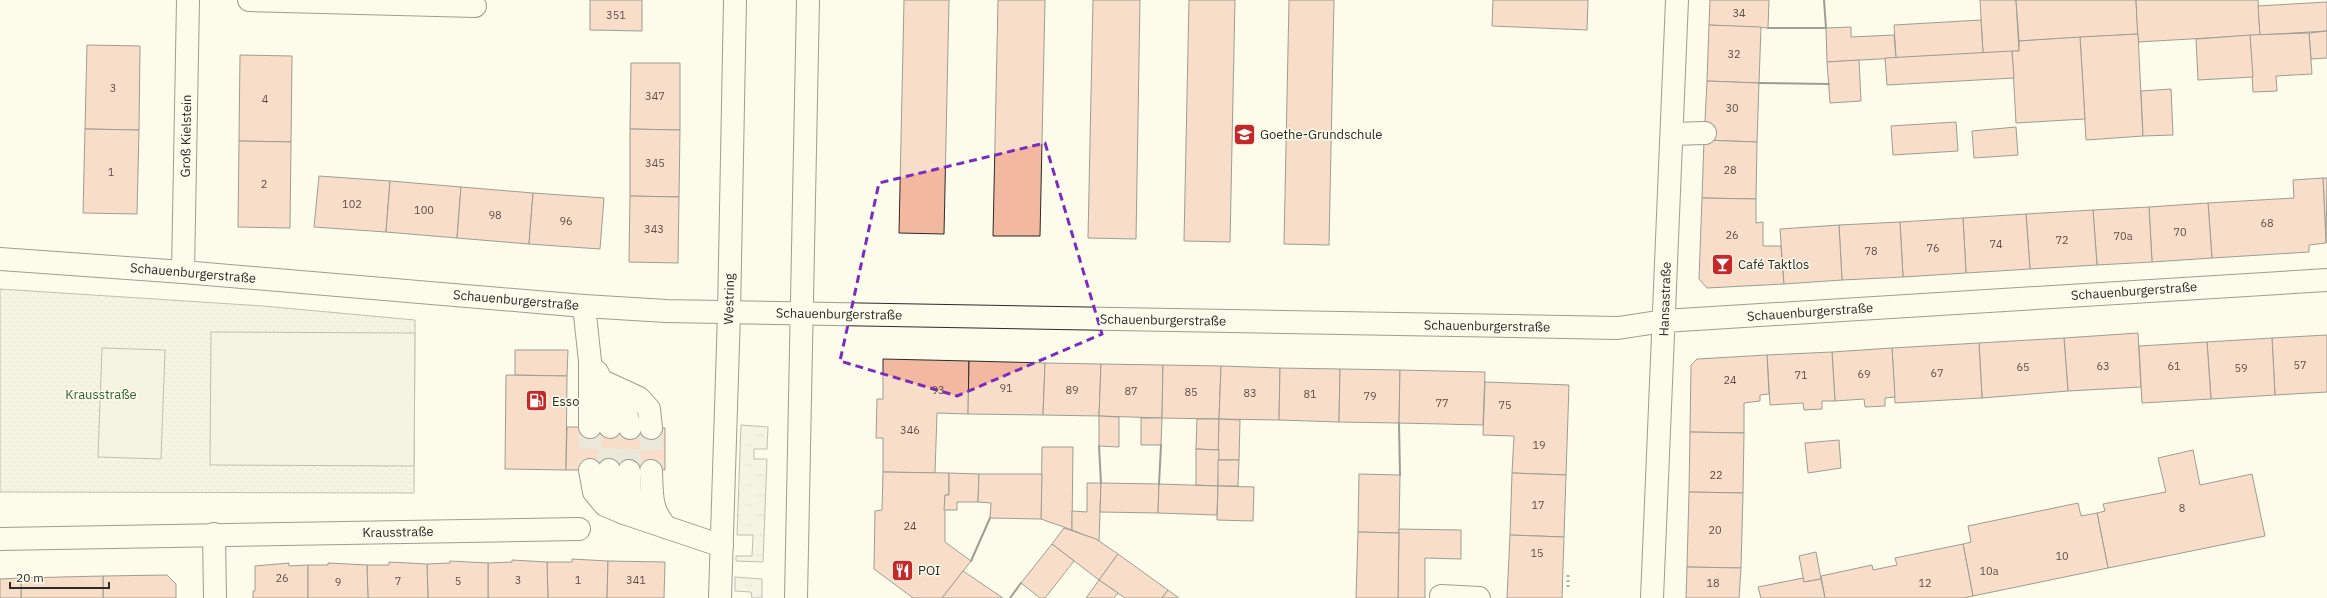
<svg xmlns="http://www.w3.org/2000/svg" width="2327" height="598" viewBox="0 0 2327 598" font-family="'IBM Plex Sans',sans-serif">
  <style>
    .grass { fill: url(#grass-tufts); stroke: #74746e }
    .park { fill: url(#park-dots); stroke: #74746e }
    .garden { fill: #ecebdb; stroke: #74746e }
    .building { fill: #f2b8a0; stroke: #2b2b2b }
    .lines { fill: none; stroke-linecap: round; stroke-linejoin: round }
    .minor-tunnel { stroke: #d3d1c4; stroke-width: 22; stroke-dasharray: 22 11; stroke-linecap: butt }
    .minor-casing { stroke: #2b2b2b; stroke-width: 24 }
    .major-casing { stroke: #2b2b2b; stroke-width: 24 }
    .minor { stroke: #fdfbea; stroke-width: 22 }
    .major { stroke: #fdfbea; stroke-width: 22 }
    .hedge { stroke: #34623c; stroke-width: 3; stroke-dasharray: 2 3; stroke-linecap: butt }
    .wall { stroke: #2b2b2b; stroke-width: 2 }
    .marked { fill: none; stroke: #7b2cbf; stroke-width: 3; stroke-dasharray: 8 5; stroke-linejoin: round }
    .labels { text-anchor: middle; dominant-baseline: central; stroke-width: 3; stroke-linejoin: round; paint-order: stroke }
    .number-label { font-size: 11px; fill: #5d4e48 }
    .poi-label { font-size: 13px; fill: #2b2b2b; stroke: #fdfbea; text-anchor: start }
    .street-label { font-size: 13px; fill: #2b2b2b; stroke: #fdfbea }
    .park-label { font-size: 13px; fill: #34623c; stroke: #fdfbea }
  </style>
  <defs>
    <pattern id="grass-tufts" width="24" height="20" patternUnits="userSpaceOnUse"><rect width="24" height="20" fill="#ecebdb"/><path d="M3 7l-1-3M5 7V3M7 7l1-3M15 17l-1-3M17 17v-4M19 17l1-3" fill="none" stroke="#cbcabc"/></pattern>
    <pattern id="park-dots" width="8" height="8" patternUnits="userSpaceOnUse"><rect width="8" height="8" fill="#ecebdb"/><path d="M2 2h.1M6 6h.1" fill="none" stroke="#cbcabc" stroke-width="1.8" stroke-linecap="round"/></pattern>
  </defs>
  <rect width="100%" height="100%" fill="#fdfbea"/>
  <g class="grass">
    <polygon points="741,425 768,427 767,449 754,449 754,459 767,459 763,562 736,561 736,556 752,556 753,535 737,535"/>
    <polygon points="735,577 762,579 762,598 752,598 751,592 735,591"/>
  </g>
  <polygon class="park" points="0,289 263,306 415,320 414,493 0,492"/>
  <g class="garden">
    <polygon points="211,332 415,333 414,466 210,465"/>
    <polygon points="102,348 165,350 161,459 98,457"/>
  </g>
  <g class="building">
    <polygon points="590,0 642,0 642,31 590,30"/>
    <polygon points="904,0 949,0 944,234 899,233"/>
    <polygon points="998,0 1045,0 1040,236 993,236"/>
    <polygon points="1093,0 1140,0 1136,239 1088,238"/>
    <polygon points="1189,0 1235,0 1230,242 1184,241"/>
    <polygon points="1289,0 1334,0 1329,245 1284,244"/>
    <polygon points="1493,0 1588,0 1587,30 1492,26"/>
    <polygon points="1710,0 1769,0 1768,28 1709,25"/>
    <polygon points="1980,0 2016,0 2019,51 1983,53"/>
    <polygon points="2016,0 2136,0 2138,34 2019,41"/>
    <polygon points="2136,0 2258,0 2260,35 2138,42"/>
    <polygon points="2327,2 2327,31 2260,35 2258,6"/>
    <polygon points="1981,20 1983,53 1896,58 1894,25"/>
    <polygon points="1709,25 1761,27 1759,83 1707,81"/>
    <polygon points="1851,27 1851,37 1894,35 1896,58 1827,62 1826,28"/>
    <polygon points="2327,31 2327,58 2311,59 2309,33"/>
    <polygon points="2309,33 2312,74 2276,76 2277,91 2253,92 2250,35"/>
    <polygon points="2138,34 2143,136 2086,140 2080,37"/>
    <polygon points="2250,35 2253,77 2198,80 2196,39"/>
    <polygon points="2080,37 2085,119 2016,123 2012,51 2019,51 2019,41"/>
    <polygon points="87,45 140,46 139,130 85,129"/>
    <polygon points="2012,51 2014,78 1887,85 1885,58"/>
    <polygon points="240,55 292,56 291,142 239,141"/>
    <polygon points="1859,60 1861,101 1830,103 1827,62"/>
    <polygon points="631,63 680,63 680,130 630,129"/>
    <polygon points="1707,81 1759,83 1757,142 1704,140"/>
    <polygon points="2171,89 2173,135 2143,136 2141,91"/>
    <polygon points="1956,122 1958,151 1893,155 1891,126"/>
    <polygon points="2016,127 2018,155 1974,158 1972,131"/>
    <polygon points="85,129 139,130 137,214 83,213"/>
    <polygon points="630,129 680,130 679,197 630,196"/>
    <polygon points="1704,140 1757,142 1756,199 1702,198"/>
    <polygon points="239,141 291,142 290,228 238,227"/>
    <polygon points="319,176 390,181 386,232 314,227"/>
    <polygon points="2323,178 2327,178 2326,243"/>
    <polygon points="2323,178 2326,243 2309,245 2309,252 2212,258 2208,203 2294,198 2293,180"/>
    <polygon points="390,181 461,187 457,238 386,232"/>
    <polygon points="461,187 533,193 529,244 457,238"/>
    <polygon points="533,193 604,198 600,249 529,244"/>
    <polygon points="630,196 679,197 678,263 629,262"/>
    <polygon points="1702,198 1756,199 1756,223 1763,222 1763,246 1781,246 1784,284 1707,288 1699,279"/>
    <polygon points="2208,203 2212,258 2152,262 2149,207"/>
    <polygon points="2149,207 2152,262 2097,265 2093,210"/>
    <polygon points="2093,210 2097,265 2030,269 2026,214"/>
    <polygon points="2026,214 2030,269 1966,273 1963,218"/>
    <polygon points="1963,218 1966,273 1903,277 1900,222"/>
    <polygon points="1900,222 1903,277 1842,280 1839,225"/>
    <polygon points="1839,225 1842,280 1784,284 1780,229"/>
    <polygon points="2138,333 2141,387 2068,391 2064,338"/>
    <polygon points="2327,335 2327,392 2275,395 2272,338"/>
    <polygon points="2064,338 2068,391 1982,398 1979,343"/>
    <polygon points="2272,338 2275,395 2211,399 2207,342"/>
    <polygon points="2207,342 2211,399 2142,403 2139,346"/>
    <polygon points="1979,343 1982,398 1895,403 1892,348"/>
    <polygon points="1892,348 1895,397 1885,398 1885,406 1865,407 1864,399 1835,401 1832,352"/>
    <polygon points="515,350 568,350 567,376 515,375"/>
    <polygon points="1832,352 1835,401 1822,401 1822,409 1804,410 1803,403 1770,405 1767,355"/>
    <polygon points="1767,355 1769,394 1760,395 1760,401 1744,403 1744,433 1690,432 1691,365 1697,359"/>
    <polygon points="883,359 969,361 968,414 937,413 935,473 883,472 883,438 876,438 877,399 883,399"/>
    <polygon points="969,361 1045,363 1043,415 968,414"/>
    <polygon points="1045,363 1101,364 1099,416 1043,415"/>
    <polygon points="1101,364 1163,365 1162,418 1099,416"/>
    <polygon points="1163,365 1221,366 1219,419 1162,418"/>
    <polygon points="1221,366 1280,368 1279,420 1219,419"/>
    <polygon points="1280,368 1340,369 1339,422 1279,420"/>
    <polygon points="1340,369 1400,370 1399,423 1339,422"/>
    <polygon points="1400,370 1485,372 1483,425 1399,423"/>
    <polygon points="506,375 567,376 566,470 505,469"/>
    <polygon points="1485,382 1569,385 1566,475 1512,473 1514,436 1483,435"/>
    <polygon points="1099,416 1119,417 1119,447 1099,446"/>
    <polygon points="1141,418 1162,418 1161,445 1141,445"/>
    <polygon points="1197,419 1219,419 1219,450 1196,449"/>
    <polygon points="1219,419 1240,420 1239,460 1218,460"/>
    <polygon points="567,427 665,428 665,470 566,470"/>
    <polygon points="1690,432 1744,433 1743,493 1689,492"/>
    <polygon points="1839,440 1841,468 1808,473 1805,443"/>
    <polygon points="1042,447 1073,447 1072,530 1041,519"/>
    <polygon points="1196,449 1219,450 1218,486 1196,485"/>
    <polygon points="2193,450 2200,485 2252,474 2265,536 2108,568 2097,513 2105,511 2103,504 2166,492 2158,458"/>
    <polygon points="1218,460 1239,460 1238,486 1218,486"/>
    <polygon points="883,472 949,473 949,495 945,495 945,542 971,561 942,598 913,598 874,569 875,511 882,510"/>
    <polygon points="949,473 979,474 978,502 957,502 957,510 944,510 945,495 949,495"/>
    <polygon points="1512,473 1566,475 1564,537 1510,535"/>
    <polygon points="979,474 1042,474 1041,519 990,518 991,503 978,502"/>
    <polygon points="1359,474 1400,475 1399,533 1358,532"/>
    <polygon points="1087,483 1101,483 1099,541 1072,530 1072,511 1087,512"/>
    <polygon points="1101,483 1159,484 1158,513 1100,512"/>
    <polygon points="1159,484 1218,486 1217,515 1158,513"/>
    <polygon points="1218,486 1254,487 1253,521 1217,520"/>
    <polygon points="1689,492 1743,493 1741,568 1687,567"/>
    <polygon points="2078,503 2081,516 2097,513 2108,568 1973,596 1963,544 1971,542 1968,526"/>
    <polygon points="1064,528 1096,539 1118,554 1099,580 1052,544"/>
    <polygon points="1399,529 1461,530 1461,559 1425,558 1425,598 1398,598"/>
    <polygon points="1358,532 1399,533 1398,598 1356,598"/>
    <polygon points="1510,535 1564,537 1562,598 1507,598"/>
    <polygon points="1052,544 1074,561 1045,598 1040,598 1021,583"/>
    <polygon points="1963,544 1973,596 1964,598 1825,598 1821,576 1872,565 1873,570 1897,565 1895,558"/>
    <polygon points="1816,552 1821,579 1804,582 1799,556"/>
    <polygon points="1118,554 1168,590 1162,598 1125,598 1099,580"/>
    <polygon points="572,559 608,561 607,598 548,598 547,562 572,562"/>
    <polygon points="512,560 547,562 548,598 488,598 488,563 512,562"/>
    <polygon points="450,561 488,563 488,598 428,598 427,564 450,563"/>
    <polygon points="608,561 665,562 664,598 607,598"/>
    <polygon points="389,562 427,564 428,598 368,598 367,565 389,565"/>
    <polygon points="289,563 289,566 308,565 308,598 253,598 253,591 255,591 255,566"/>
    <polygon points="328,563 367,565 368,598 308,598 308,565 328,565"/>
    <polygon points="1687,567 1741,568 1739,598 1686,598"/>
    <polygon points="963,571 1003,598 942,598"/>
    <polygon points="167,575 176,584 176,598 103,598 103,576"/>
    <polygon points="103,576 103,598 21,598 21,578"/>
    <polygon points="21,578 21,598 0,598 0,579"/>
    <polygon points="1803,578 1804,582 1821,579 1825,598 1761,598 1758,587"/>
    <polygon points="1099,580 1118,593 1114,598 1086,598"/>
    <polygon points="1168,590 1179,598 1162,598"/>
  </g>
  <g class="lines">
    <g class="minor-tunnel">
      <polyline points="590,427 590,470"/>
      <polyline points="651,428 651,471"/>
      <polyline points="609,470 610,427"/>
      <polyline points="629,471 630,428"/>
    </g>
    <defs>
      <g id="minor">
        <polyline points="249,0 475,6"/>
        <polyline points="1672,134 1705,133"/>
        <polyline points="0,259 183,272 584,306 666,311 1618,328 1664,321 2327,280"/>
        <polyline points="183,272 188,0"/>
        <polyline points="584,306 590,361 590,427"/>
        <path d="M 597,372 C 607,388 608,408 610,427"/>
        <polyline points="602,381 639,398 649,409 651,428"/>
        <polyline points="607,386 623,403 630,428"/>
        <polyline points="590,470 594,492 605,505 624,513 722,546"/>
        <polyline points="609,470 612,491 624,513"/>
        <polyline points="629,471 630,495 648,521"/>
        <path d="M 651,471 C 652,493 650,510 666,527"/>
        <polyline points="214,534 215,598"/>
        <polyline points="0,539 579,529"/>
        <polyline points="1441,596 1479,598"/>
        <polyline points="1652,598 1677,0"/>
      </g>
      <g id="major">
        <polyline points="720,598 729,313 735,0"/>
        <polyline points="796,598 808,0"/>
      </g>
    </defs>
    <use href="#minor" class="minor-casing"/>
    <use href="#major" class="major-casing"/>
    <use href="#minor" class="minor"/>
    <use href="#major" class="major"/>
    <polyline class="hedge" points="1568,575 1568,590"/>
    <g class="wall">
      <polyline points="1768,28 1826,28 1824,0"/>
      <polyline points="1759,83 1829,84"/>
      <polyline points="1399,423 1400,475"/>
      <polyline points="1099,446 1101,483"/>
      <polyline points="1159,484 1161,445"/>
      <polyline points="971,561 990,518"/>
      <polyline points="1010,598 1021,583"/>
    </g>
  </g>
  <path d="M0 0H2327V598H0ZM 1045,143 L 1102,334 L 957,396 L 840,361 L 879,183 Z" fill="#fdfbea" fill-opacity=".55" fill-rule="evenodd"/>
  <path class="marked" d="M 1045,143 L 1102,334 L 957,396 L 840,361 L 879,183 Z"/>
  <defs>
    <symbol id="school-square" viewBox="-11 -11 22 22"><rect x="-9" y="-9" width="18" height="18" rx="4" fill="#c62828" stroke="#fdfbea"/><path d="M0-5L7-2L0 1L-7-2ZM-4 1L0 2.5L4 1V4Q0 6-4 4Z" fill="#fff"/></symbol>
    <symbol id="bar-square" viewBox="-11 -11 22 22"><rect x="-9" y="-9" width="18" height="18" rx="4" fill="#c62828" stroke="#fdfbea"/><path d="M-6-5H6L.8 .8V4.5H3.5V6h-7V4.5H-.8V.8Z" fill="#fff"/></symbol>
    <symbol id="fuel-square" viewBox="-11 -11 22 22"><rect x="-9" y="-9" width="18" height="18" rx="4" fill="#c62828" stroke="#fdfbea"/><path d="M-5.5-6h7V0h2V4h1.3V-2.5L3-4.5l.8-.8L6-3V5H2.5V1h-1V6h-7ZM-4.2-4.7v3.2H.2V-4.7Z" fill="#fff"/></symbol>
    <symbol id="restaurant-square" viewBox="-11 -11 22 22"><rect x="-9" y="-9" width="18" height="18" rx="4" fill="#c62828" stroke="#fdfbea"/><path d="M-5-6h1v4h1v-4h1v4h1v-4h1v5L-1.5 .5V6h-2V.5L-5-1ZM5-6V6H3V1.5H1.5Q1.5-4 5-6Z" fill="#fff"/></symbol>
  </defs>
  <g fill-rule="evenodd">
    <use href="#school-square" x="1232" y="122" width="25" height="25"/>
    <use href="#bar-square" x="1710" y="252" width="25" height="25"/>
    <use href="#fuel-square" x="524" y="388" width="25" height="25"/>
    <use href="#restaurant-square" x="890" y="558" width="25" height="25"/>
  </g>
  <g class="labels">
    <g class="number-label">
      <text x="1739" y="13">34</text>
      <text x="616" y="15">351</text>
      <text x="1734" y="54">32</text>
      <text x="113" y="88">3</text>
      <text x="655" y="96">347</text>
      <text x="265" y="99">4</text>
      <text x="1732" y="108">30</text>
      <text x="655" y="163">345</text>
      <text x="1730" y="170">28</text>
      <text x="111" y="172">1</text>
      <text x="264" y="184">2</text>
      <text x="352" y="204">102</text>
      <text x="424" y="210">100</text>
      <text x="495" y="215">98</text>
      <text x="566" y="221">96</text>
      <text x="2267" y="223">68</text>
      <text x="654" y="229">343</text>
      <text x="2180" y="232">70</text>
      <text x="1732" y="235">26</text>
      <text x="2123" y="236">70a</text>
      <text x="2062" y="240">72</text>
      <text x="1996" y="244">74</text>
      <text x="1933" y="248">76</text>
      <text x="1871" y="251">78</text>
      <text x="2300" y="365">57</text>
      <text x="2103" y="366">63</text>
      <text x="2174" y="366">61</text>
      <text x="2023" y="367">65</text>
      <text x="2241" y="368">59</text>
      <text x="1937" y="373">67</text>
      <text x="1864" y="374">69</text>
      <text x="1801" y="375">71</text>
      <text x="1730" y="380">24</text>
      <text x="1006" y="388">91</text>
      <text x="938" y="390">93</text>
      <text x="1072" y="390">89</text>
      <text x="1131" y="391">87</text>
      <text x="1191" y="392">85</text>
      <text x="1250" y="393">83</text>
      <text x="1310" y="394">81</text>
      <text x="1370" y="396">79</text>
      <text x="1442" y="403">77</text>
      <text x="1505" y="405">75</text>
      <text x="910" y="430">346</text>
      <text x="1539" y="445">19</text>
      <text x="1716" y="475">22</text>
      <text x="1538" y="505">17</text>
      <text x="2182" y="508">8</text>
      <text x="910" y="526">24</text>
      <text x="1715" y="530">20</text>
      <text x="1537" y="553">15</text>
      <text x="2062" y="556">10</text>
      <text x="1989" y="571">10a</text>
      <text x="282" y="578">26</text>
      <text x="518" y="580">3</text>
      <text x="578" y="580">1</text>
      <text x="636" y="580">341</text>
      <text x="398" y="581">7</text>
      <text x="458" y="581">5</text>
      <text x="338" y="582">9</text>
      <text x="1713" y="583">18</text>
      <text x="1925" y="583">12</text>
    </g>
    <g class="poi-label">
      <text x="1260" y="134">Goethe-Grundschule</text>
      <text x="1738" y="264">Café Taktlos</text>
      <text x="552" y="401">Esso</text>
      <text x="918" y="570">POI</text>
    </g>
    <g class="street-label">
      <text transform="translate(186 136) rotate(-89)">Groß Kielstein</text>
      <text transform="translate(193 273) rotate(5)">Schauenburgerstraße</text>
      <text transform="translate(2134 291) rotate(-4)">Schauenburgerstraße</text>
      <text transform="translate(729 299) rotate(-89)">Westring</text>
      <text transform="translate(1665 299) rotate(-88)">Hansastraße</text>
      <text transform="translate(516 300) rotate(5)">Schauenburgerstraße</text>
      <text transform="translate(1810 312) rotate(-4)">Schauenburgerstraße</text>
      <text transform="translate(839 314) rotate(1)">Schauenburgerstraße</text>
      <text transform="translate(1163 320) rotate(1)">Schauenburgerstraße</text>
      <text transform="translate(1487 326) rotate(1)">Schauenburgerstraße</text>
      <text transform="translate(398 532) rotate(-1)">Krausstraße</text>
    </g>
    <g class="park-label">
      <text x="101" y="394">Krausstraße</text>
    </g>
  </g>
  <path d="M10 582v6h99v-6" fill="none" stroke="#2b2b2b" stroke-width="2"/>
  <text x="16" y="582" font-size="12" fill="#2b2b2b" stroke="#fdfbea" stroke-width="3" paint-order="stroke">20 m</text>
</svg>
